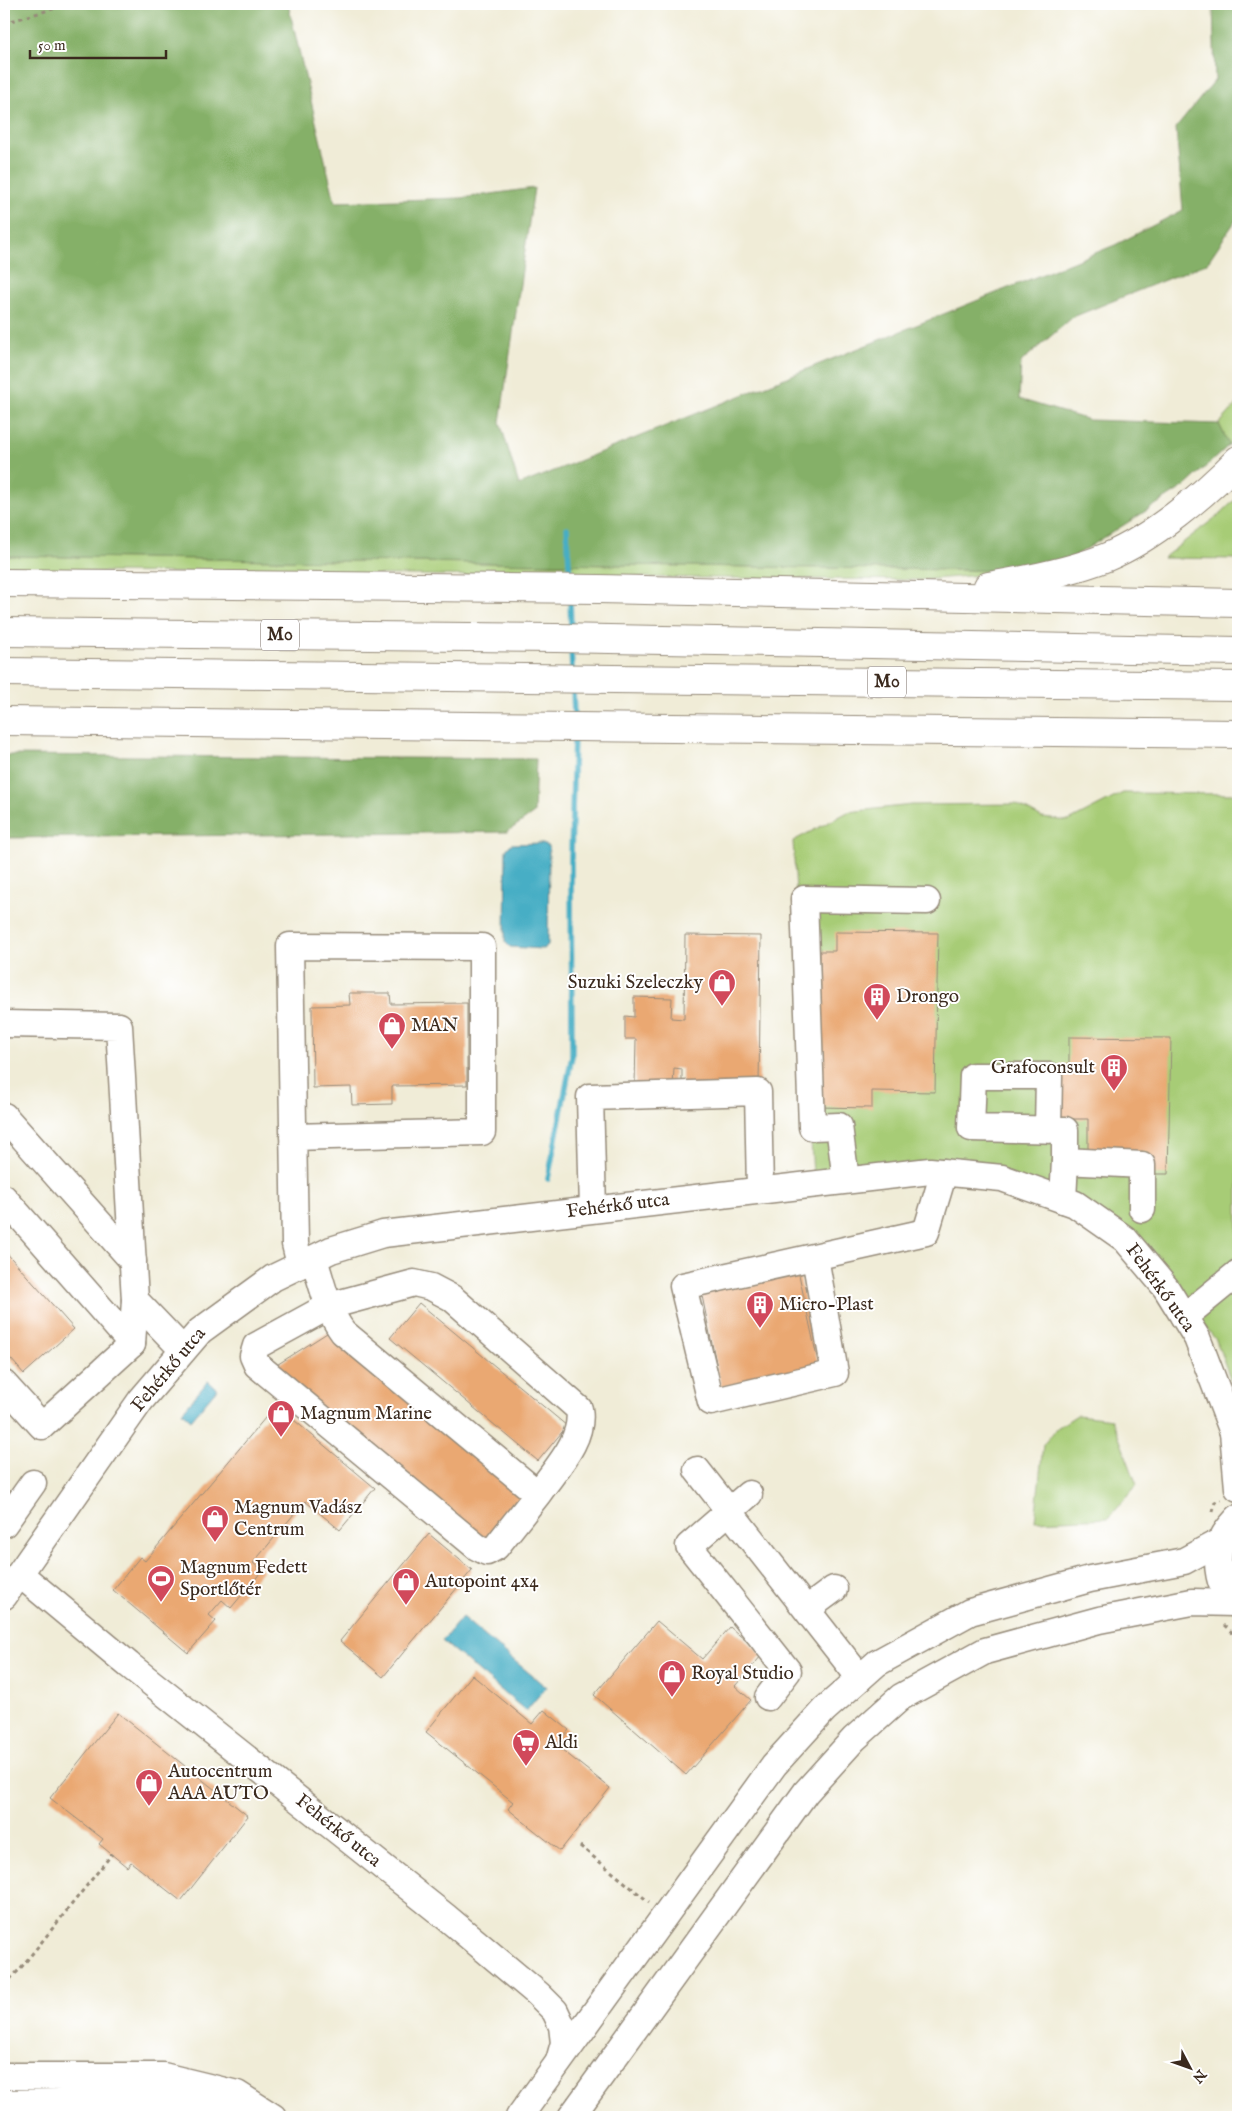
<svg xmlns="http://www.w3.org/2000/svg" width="1242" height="2121" viewBox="0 0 1242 2121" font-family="'IM FELL English',serif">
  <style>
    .green { fill: #a7cc76; stroke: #717b4a }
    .forest { fill: #85b067; stroke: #606d42 }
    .water { fill: #46aec5; stroke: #406c72 }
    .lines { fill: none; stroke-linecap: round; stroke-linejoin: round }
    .stream { stroke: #46aec5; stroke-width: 5.5 }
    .building { fill: #eaa872 }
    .minor-casing { stroke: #968b7a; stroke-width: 29 }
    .highway-casing { stroke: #968b7a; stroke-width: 30 }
    .path { stroke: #968b7a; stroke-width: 3; stroke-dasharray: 4 4; stroke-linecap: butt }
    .minor { stroke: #fff; stroke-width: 26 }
    .highway { stroke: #fff; stroke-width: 28 }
    .labels { text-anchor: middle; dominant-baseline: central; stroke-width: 4; stroke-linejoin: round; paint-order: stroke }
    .shield { fill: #fff; stroke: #766a62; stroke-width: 1 }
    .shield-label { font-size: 18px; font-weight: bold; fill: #3b2a1e }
    .poi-label { font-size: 19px; fill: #3b2a1e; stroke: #fff; text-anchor: start }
    .street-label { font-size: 19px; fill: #3b2a1e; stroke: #fff }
  </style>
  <rect width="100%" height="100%" fill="#fff"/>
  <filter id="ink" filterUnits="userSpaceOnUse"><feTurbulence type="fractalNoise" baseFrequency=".02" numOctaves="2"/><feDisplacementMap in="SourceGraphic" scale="10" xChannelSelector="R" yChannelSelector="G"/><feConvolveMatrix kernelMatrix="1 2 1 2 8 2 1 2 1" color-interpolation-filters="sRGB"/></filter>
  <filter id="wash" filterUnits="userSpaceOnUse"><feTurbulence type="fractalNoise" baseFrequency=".0096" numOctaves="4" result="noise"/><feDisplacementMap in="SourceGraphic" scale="20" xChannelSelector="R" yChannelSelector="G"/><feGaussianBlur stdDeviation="1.12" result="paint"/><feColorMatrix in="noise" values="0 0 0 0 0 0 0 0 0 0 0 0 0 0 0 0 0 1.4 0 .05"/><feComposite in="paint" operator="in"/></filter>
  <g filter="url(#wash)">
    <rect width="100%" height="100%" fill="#f0ecd7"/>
    <g class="green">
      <polygon points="1238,403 1238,435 1229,445 1219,424"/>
      <polygon points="1238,497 1238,559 1163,558 1220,514"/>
      <polygon points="4,556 1028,571 922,580 4,571"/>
      <polygon points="1123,793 1238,794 1238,1400 1216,1340 1134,1238 1048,1184 813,1175 793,841 848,812 912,805 1016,804 1042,818 1069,821"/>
      <polygon points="1077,1415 1112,1419 1137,1485 1109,1518 1035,1521 1043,1445 1057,1428"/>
    </g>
    <g class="forest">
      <polygon points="4,4 288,4 335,202 462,198 534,188 500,422 519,485 1115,245 1183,210 1176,128 1215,80 1213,4 1238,4 1238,217 1207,263 1073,317 1021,362 1019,399 1089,420 1219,424 1229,445 1185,486 1069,560 1028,571 4,556"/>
      <polygon points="4,755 536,759 534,813 507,832 4,838"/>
    </g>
    <g class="water">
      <polygon points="543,843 549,847 548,945 543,949 510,947 505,942 506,850 511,844"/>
      <polygon points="208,1381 217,1389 191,1420 182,1412"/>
      <polygon points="462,1617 546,1687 526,1711 442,1641"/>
    </g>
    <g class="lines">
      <g class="stream">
        <polyline points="567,528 570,581"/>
        <polyline points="570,596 571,631"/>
        <polyline points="571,646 572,671"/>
        <polyline points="573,686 574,719"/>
        <polyline points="548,1179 572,1056 571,859 574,733"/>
      </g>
    </g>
    <g id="blocks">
      <g class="building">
        <polygon points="835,932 938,933 935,1092 872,1091 872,1108 817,1107 820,951 835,951"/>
        <polygon points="685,935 761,936 759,1086 682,1086 682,1069 674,1068 673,1087 635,1086 636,1039 625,1039 625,1016 634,1017 634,997 672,998 671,1018 684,1019"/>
        <polygon points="349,993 390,993 391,1004 467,1003 467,1085 392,1086 392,1104 352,1105 351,1087 313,1088 312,1006 350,1005"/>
        <polygon points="1069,1037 1171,1038 1168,1174 1148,1174 1148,1153 1088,1153 1088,1119 1058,1119 1059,1064 1069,1064"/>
        <polygon points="4,1250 74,1329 24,1374 4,1351"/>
        <polygon points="798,1270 819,1367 721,1387 701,1291"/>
        <polygon points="419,1303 567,1426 538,1461 390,1338"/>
        <polygon points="327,1333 526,1496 488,1542 272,1368"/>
        <polygon points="276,1405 375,1488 340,1530 305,1501 253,1563 262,1571 231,1608 222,1600 209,1615 216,1621 188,1653 113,1590 140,1557 145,1561"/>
        <polygon points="429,1534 472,1570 383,1677 340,1641"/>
        <polygon points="657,1621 702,1659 730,1627 762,1655 735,1686 751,1700 686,1775 594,1695"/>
        <polygon points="472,1675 532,1724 544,1710 569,1730 556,1745 610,1788 560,1851 508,1809 513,1802 426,1732"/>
        <polygon points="118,1713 248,1816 181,1901 131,1862 127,1867 99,1844 103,1839 50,1798"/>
      </g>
    </g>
  </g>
  <g filter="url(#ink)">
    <use href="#blocks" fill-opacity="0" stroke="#968b7a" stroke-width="1"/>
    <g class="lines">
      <defs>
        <g id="minor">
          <polyline points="4,1024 119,1026 135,1300 183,1350"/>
          <polyline points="4,1116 133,1261"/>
          <polyline points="1048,1130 1049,1076 973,1076 971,1128 1065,1130 1065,1161"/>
          <polyline points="293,1137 482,1132 482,947 290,946 295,1244 300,1265"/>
          <polyline points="846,1180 839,1126 812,1127 804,899 927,901"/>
          <polyline points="4,1198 132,1344 135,1300"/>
          <polyline points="1063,1200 1065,1161 1142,1165 1142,1209"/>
          <polyline points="593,1209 590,1097 758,1092 760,1190"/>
          <polyline points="815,1257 835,1373 711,1402 683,1286 926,1232 944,1172"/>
          <path d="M 314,1259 C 322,1283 327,1311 343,1332 L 538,1494 L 496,1547 L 487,1552 L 477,1547 L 257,1365 L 253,1356 L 256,1346 L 329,1306 L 414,1283 L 431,1287 L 452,1298 L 579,1409 C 585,1440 554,1470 538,1494"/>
          <polyline points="1184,1317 1238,1273"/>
          <polyline points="4,1384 42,1426 132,1344"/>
          <polyline points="1233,1432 1238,1488"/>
          <polyline points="697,1470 860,1678"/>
          <polyline points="749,1494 689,1546 788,1671 768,1697"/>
          <path d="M 1238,1518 C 1232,1525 1225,1531 1222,1540 C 1214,1561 1218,1592 1238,1605"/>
          <polyline points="4,1524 33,1483"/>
          <polyline points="21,1575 129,1665 446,1917 538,1994 555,2011 562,2026 564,2043 559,2061"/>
          <polyline points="4,1596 141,1400 200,1331 273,1278 331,1250 383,1234 930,1171 1002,1178 1075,1204 1125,1239 1166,1288 1197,1338 1233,1432 1238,1439"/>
          <polyline points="807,1609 834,1589"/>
          <polyline points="4,2076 163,2076 237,2094 273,2117"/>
          <polyline points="4,2103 175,2100 228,2117"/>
          <polyline points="519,2117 774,1765 824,1710 877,1663 970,1612 1090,1579 1184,1561 1221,1541"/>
          <polyline points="571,2117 806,1792 854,1739 901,1697 985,1651 1099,1620 1192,1602 1234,1603"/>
        </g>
        <g id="highway">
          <path d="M 4,583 C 202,585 401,586 599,589 C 812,592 1025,600 1238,603"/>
          <path d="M 988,586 C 1028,580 1069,572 1107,557 C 1151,539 1205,494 1238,460"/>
          <polyline points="4,632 556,638 1238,651"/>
          <polyline points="4,672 1238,686"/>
          <polyline points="4,721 1238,734"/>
        </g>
      </defs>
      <use href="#minor" class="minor-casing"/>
      <use href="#highway" class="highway-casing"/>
      <g class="path">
        <polyline points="4,23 70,4"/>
        <polyline points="1213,1512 1215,1502 1221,1500"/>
        <polyline points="1224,1625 1238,1638"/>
        <polyline points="580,1846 649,1902"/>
        <polyline points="4,1985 20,1969 112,1854"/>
      </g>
      <use href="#minor" class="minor"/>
      <use href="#highway" class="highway"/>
    </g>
  </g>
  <defs>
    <symbol id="shop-pin" viewBox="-11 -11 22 30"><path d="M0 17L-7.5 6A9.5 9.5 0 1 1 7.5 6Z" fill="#d1495b" stroke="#fff"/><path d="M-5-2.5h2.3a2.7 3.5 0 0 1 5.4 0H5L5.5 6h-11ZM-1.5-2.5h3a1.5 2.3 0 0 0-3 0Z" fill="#fff"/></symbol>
    <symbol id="building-pin" viewBox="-11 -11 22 30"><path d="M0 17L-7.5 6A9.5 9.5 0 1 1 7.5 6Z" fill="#d1495b" stroke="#fff"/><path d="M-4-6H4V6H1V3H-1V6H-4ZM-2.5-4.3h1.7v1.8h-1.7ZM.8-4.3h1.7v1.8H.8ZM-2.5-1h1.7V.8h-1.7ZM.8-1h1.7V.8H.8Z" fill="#fff"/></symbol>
    <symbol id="stadium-pin" viewBox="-11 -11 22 30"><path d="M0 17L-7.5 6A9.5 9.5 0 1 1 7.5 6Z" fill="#d1495b" stroke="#fff"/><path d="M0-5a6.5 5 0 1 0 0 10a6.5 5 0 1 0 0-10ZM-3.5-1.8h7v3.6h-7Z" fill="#fff"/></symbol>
    <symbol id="supermarket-pin" viewBox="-11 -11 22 30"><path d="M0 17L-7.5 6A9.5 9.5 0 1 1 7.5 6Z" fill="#d1495b" stroke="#fff"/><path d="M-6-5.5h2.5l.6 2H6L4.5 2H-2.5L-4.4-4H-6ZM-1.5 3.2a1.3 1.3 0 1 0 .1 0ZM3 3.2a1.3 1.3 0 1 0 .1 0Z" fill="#fff"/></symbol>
  </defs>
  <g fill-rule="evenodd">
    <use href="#shop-pin" x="706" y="967" width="32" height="43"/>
    <use href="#building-pin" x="861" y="981" width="32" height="43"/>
    <use href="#shop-pin" x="376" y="1010" width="32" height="43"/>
    <use href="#building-pin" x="1098" y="1052" width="32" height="43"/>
    <use href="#building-pin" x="744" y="1289" width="32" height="43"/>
    <use href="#shop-pin" x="265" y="1398" width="32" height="43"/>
    <use href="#shop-pin" x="199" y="1503" width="32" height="43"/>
    <use href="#stadium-pin" x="145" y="1563" width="32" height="43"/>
    <use href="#shop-pin" x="390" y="1566" width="32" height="43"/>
    <use href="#shop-pin" x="656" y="1658" width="32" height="43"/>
    <use href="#supermarket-pin" x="510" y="1727" width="32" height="43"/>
    <use href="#shop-pin" x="133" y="1767" width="32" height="43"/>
  </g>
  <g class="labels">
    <g class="shield">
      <rect x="261" y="619.5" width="38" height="31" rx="4"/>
      <rect x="868" y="666.5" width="38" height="31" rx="4"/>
    </g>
    <g class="shield-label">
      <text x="280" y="635">M0</text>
      <text x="887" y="682">M0</text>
    </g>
    <g class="poi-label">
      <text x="703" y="983" text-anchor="end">Suzuki Szeleczky</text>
      <text x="896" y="997">Drongo</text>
      <text x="411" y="1026">MAN</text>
      <text x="1095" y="1068" text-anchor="end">Grafoconsult</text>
      <text x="779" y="1305">Micro-Plast</text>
      <text x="300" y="1414">Magnum Marine</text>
      <text x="234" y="1508">Magnum Vadász<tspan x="234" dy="22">Centrum</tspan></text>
      <text x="180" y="1568">Magnum Fedett<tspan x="180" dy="22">Sportlőtér</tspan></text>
      <text x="425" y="1582">Autopoint 4x4</text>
      <text x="691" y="1674">Royal Studio</text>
      <text x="545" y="1743">Aldi</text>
      <text x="168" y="1772">Autocentrum<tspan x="168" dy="22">AAA AUTO</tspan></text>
    </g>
    <g class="street-label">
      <text transform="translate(618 1206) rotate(-7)">Fehérkő utca</text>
      <text transform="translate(1160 1288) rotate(54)">Fehérkő utca</text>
      <text transform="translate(169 1370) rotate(-50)">Fehérkő utca</text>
      <text transform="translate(338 1831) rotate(39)">Fehérkő utca</text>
    </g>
  </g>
  <rect width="1242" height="2121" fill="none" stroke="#fff" stroke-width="20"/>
  <g transform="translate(1190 2068) rotate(131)" stroke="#ffffff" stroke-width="4" paint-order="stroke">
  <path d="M0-4L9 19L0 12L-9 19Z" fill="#3b2a1e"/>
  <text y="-8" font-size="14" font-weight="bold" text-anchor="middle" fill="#3b2a1e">N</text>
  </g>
  <path d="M30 50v8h136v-8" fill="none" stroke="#3b2a1e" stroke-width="2.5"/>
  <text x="38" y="50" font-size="15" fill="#3b2a1e" stroke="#ffffff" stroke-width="4" paint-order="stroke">50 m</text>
</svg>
